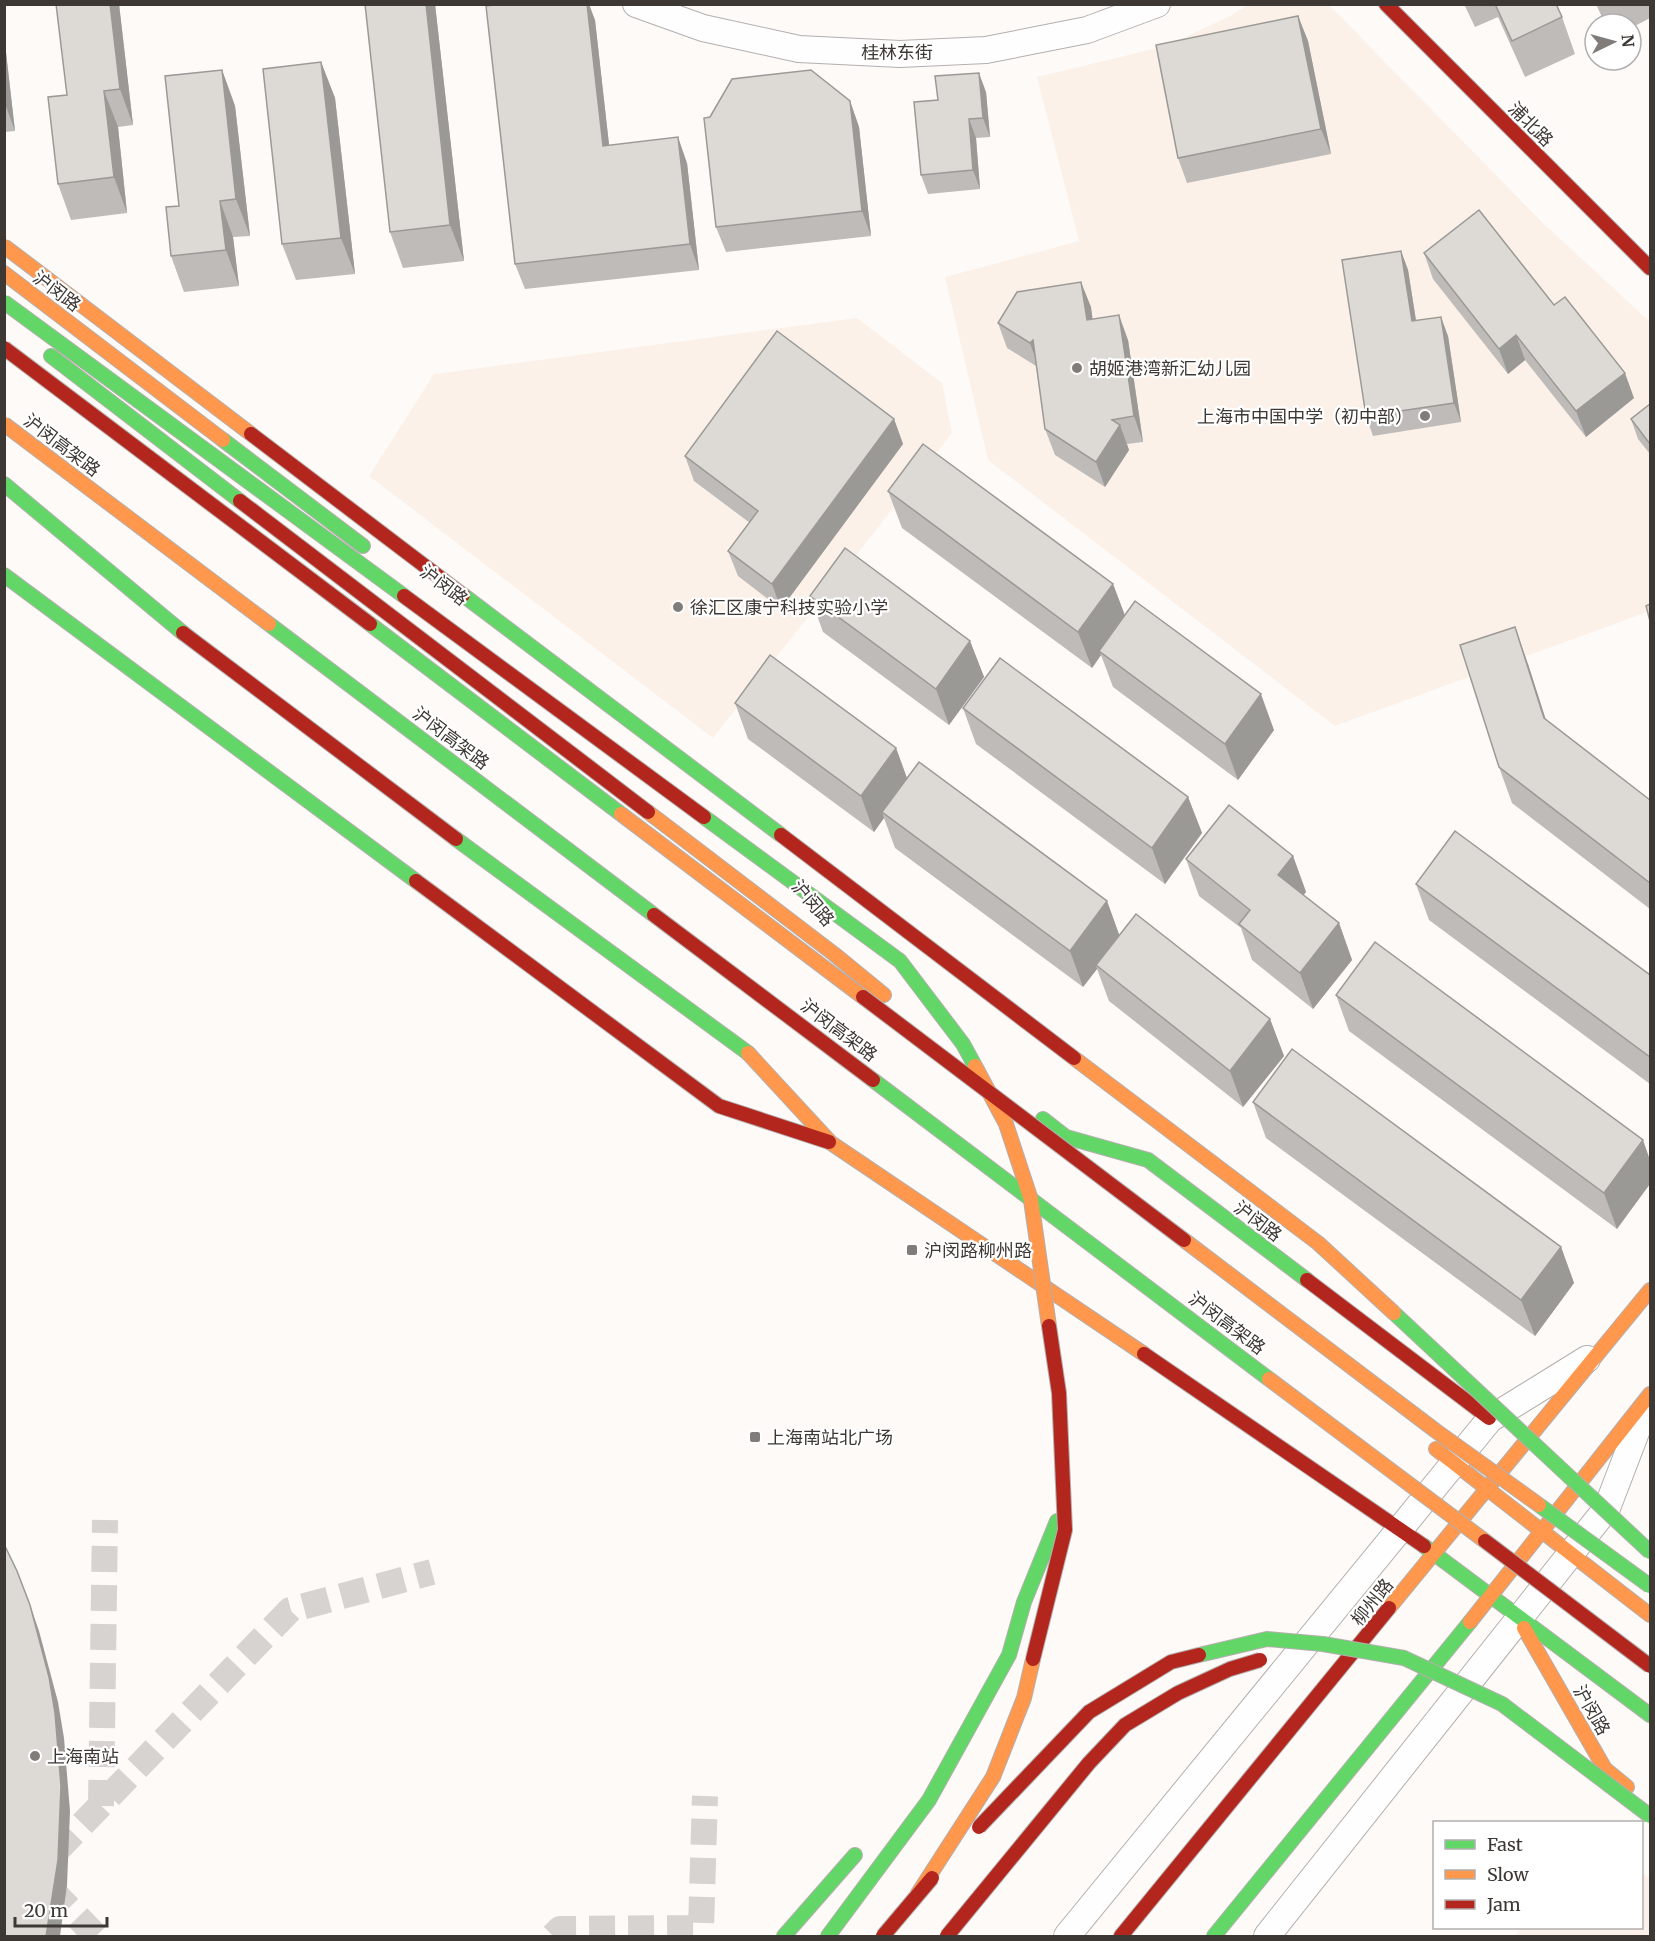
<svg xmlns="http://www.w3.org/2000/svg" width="1655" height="1941" viewBox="0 0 1655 1941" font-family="Merriweather,'Noto Sans SC',serif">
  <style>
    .built { fill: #fcf1e8 }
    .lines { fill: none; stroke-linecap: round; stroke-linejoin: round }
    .street-tunnel { stroke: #d7d3d1; stroke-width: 26; stroke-dasharray: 26 13; stroke-linecap: butt }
    .street-casing { stroke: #b3afad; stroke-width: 28 }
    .fast-casing { stroke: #b3afad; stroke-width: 16 }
    .slow-casing { stroke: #b3afad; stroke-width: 16 }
    .jam-casing { stroke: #b3afad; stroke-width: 16 }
    .street { stroke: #fffefe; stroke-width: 26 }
    .fast { stroke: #63d668; stroke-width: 14 }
    .slow { stroke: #ff974d; stroke-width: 14 }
    .jam { stroke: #b3261e; stroke-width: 14 }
    .fast-bridge-casing { stroke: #b3afad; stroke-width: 16; stroke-linecap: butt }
    .slow-bridge-casing { stroke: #b3afad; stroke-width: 16; stroke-linecap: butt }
    .jam-bridge-casing { stroke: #b3afad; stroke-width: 16; stroke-linecap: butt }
    .fast-bridge { stroke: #63d668; stroke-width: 14 }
    .slow-bridge { stroke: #ff974d; stroke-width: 14 }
    .jam-bridge { stroke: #b3261e; stroke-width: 14 }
    .wall { fill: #bebbb8 }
    .shaded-wall { fill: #9b9996 }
    .building { fill: #dddad6; stroke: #9b9996; stroke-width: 1.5 }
    .poi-dot { fill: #807c79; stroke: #fff; stroke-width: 2 }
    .labels { text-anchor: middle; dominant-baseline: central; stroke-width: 4.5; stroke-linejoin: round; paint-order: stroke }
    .street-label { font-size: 18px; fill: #3d3834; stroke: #fff }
    .poi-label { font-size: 18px; fill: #3d3834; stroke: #fff; text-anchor: start }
  </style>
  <rect width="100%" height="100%" fill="#fdfaf8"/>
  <g class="built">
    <polygon points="1248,5 1329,5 1543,223 1650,322 1650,611 1335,726 988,460 945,277 1079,241 1037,77 1166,46 1230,16"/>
    <polygon points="857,318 942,383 952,433 713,738 369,476 434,374"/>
    <polygon points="1642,1872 1650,1879 1650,1936 1515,1936 1522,1928 1642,1928"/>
  </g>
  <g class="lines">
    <g class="street-tunnel">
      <polyline points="101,1806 105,1520"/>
      <polyline points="96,1936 35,1873 290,1610 432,1572"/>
      <polyline points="553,1936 560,1929 701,1928 705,1796"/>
    </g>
    <defs>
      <g id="street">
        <polyline points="636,4 703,28 799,49 900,54 986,50 1087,30 1157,4"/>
        <polyline points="1067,1936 1490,1419 1587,1359"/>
        <polyline points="1267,1936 1607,1508 1643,1414"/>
      </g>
      <g id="fast">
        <polyline points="51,356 240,501"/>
        <polyline points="223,440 363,546"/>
        <polyline points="4,484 183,633"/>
        <polyline points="4,575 416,881"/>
        <polyline points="456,839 748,1053"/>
        <polyline points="1043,1119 1066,1137 1148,1160 1307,1280"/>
        <polyline points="1424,1546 1650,1715"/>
        <polyline points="784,1936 855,1855"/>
        <polyline points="828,1936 929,1800 1009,1655 1024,1602 1057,1521"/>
        <polyline points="1214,1936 1470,1622"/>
      </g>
      <g id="slow">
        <polyline points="4,273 223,440"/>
        <polyline points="648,812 834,954 884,995"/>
        <polyline points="748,1053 831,1143 1144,1354"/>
        <polyline points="1436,1449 1650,1615"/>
        <polyline points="1389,1608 1650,1290"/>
        <polyline points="1470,1622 1650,1394"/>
        <polyline points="1524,1628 1605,1769 1627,1787"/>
      </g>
      <g id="jam">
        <polyline points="1386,4 1650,268"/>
        <polyline points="240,501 648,812"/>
        <polyline points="183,633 456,839"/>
        <polyline points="416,881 719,1106 829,1142"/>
        <polyline points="1307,1280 1489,1418"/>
        <polyline points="1144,1354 1424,1546"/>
        <polyline points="1121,1936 1389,1608"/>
      </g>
    </defs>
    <use href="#street" class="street-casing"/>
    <use href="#fast" class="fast-casing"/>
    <use href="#slow" class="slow-casing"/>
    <use href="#jam" class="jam-casing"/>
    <use href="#street" class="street"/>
    <use href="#fast" class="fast"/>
    <use href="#slow" class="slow"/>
    <use href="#jam" class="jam"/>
    <defs>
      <g id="fast-bridge">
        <polyline points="4,302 404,596"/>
        <polyline points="463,595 781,835"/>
        <polyline points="269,624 654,915"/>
        <polyline points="370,624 621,814"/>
        <polyline points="704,817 900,961 963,1044 975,1066"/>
        <polyline points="873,1080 1269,1379"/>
        <polyline points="1394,1313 1650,1552"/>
        <polyline points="1539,1505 1650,1586"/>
        <polyline points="1199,1655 1267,1639 1323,1644 1404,1658 1502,1704 1650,1816"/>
      </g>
      <g id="slow-bridge">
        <polyline points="4,246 251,434"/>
        <polyline points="4,424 269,624"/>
        <polyline points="621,814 863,997"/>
        <polyline points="1074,1058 1318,1243 1394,1313"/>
        <polyline points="975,1066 1006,1124 1031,1200 1049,1326"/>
        <polyline points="1184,1240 1436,1431 1539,1505"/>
        <polyline points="1269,1379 1485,1541"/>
        <polyline points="917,1895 993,1777 1024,1698 1033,1659"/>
      </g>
      <g id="jam-bridge">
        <polyline points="4,348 370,624"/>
        <polyline points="251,434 463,595"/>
        <polyline points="404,596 704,817"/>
        <polyline points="781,835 1074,1058"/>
        <polyline points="654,915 873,1080"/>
        <polyline points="863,997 1184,1240"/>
        <polyline points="1485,1541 1650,1666"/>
        <polyline points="1033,1659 1065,1530 1059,1393 1049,1326"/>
        <polyline points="979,1827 1089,1712 1171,1662 1199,1655"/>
        <polyline points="883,1936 932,1878"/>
        <polyline points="947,1936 1089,1763 1125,1725 1178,1693 1230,1669 1260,1660"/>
      </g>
    </defs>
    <use href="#fast-bridge" class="fast-bridge-casing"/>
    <use href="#slow-bridge" class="slow-bridge-casing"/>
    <use href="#jam-bridge" class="jam-bridge-casing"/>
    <use href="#fast-bridge" class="fast-bridge"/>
    <use href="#slow-bridge" class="slow-bridge"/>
    <use href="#jam-bridge" class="jam-bridge"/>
  </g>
  <g class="wall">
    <polygon points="119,4 133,125 118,127 127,213 71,220 58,184 67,95"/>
    <polygon points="435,4 464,261 403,268 390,232"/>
    <polygon points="1464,4 1556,4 1562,17 1575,54 1525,77 1498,17 1475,27"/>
    <polygon points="1596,4 1650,4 1650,18 1631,28 1631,24 1605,24"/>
    <polygon points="1298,16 1308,41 1331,154 1187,183 1178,158"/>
    <polygon points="595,20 609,145 687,163 699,270 525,289 515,264"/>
    <polygon points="4,35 15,131 4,132"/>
    <polygon points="321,62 335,98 355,274 296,280 282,244"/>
    <polygon points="222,70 235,106 250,236 233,237 239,286 184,292 171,256 179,206"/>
    <polygon points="986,92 990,137 976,138 980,189 928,194 921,175 938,100"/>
    <polygon points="850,101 859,127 871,236 726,252 716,227"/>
    <polygon points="1401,251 1408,270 1416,320 1448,336 1461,422 1373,436 1366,416"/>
    <polygon points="1424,253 1554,305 1634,398 1586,437 1525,360 1508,374 1433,279"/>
    <polygon points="1091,307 1092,319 1128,340 1143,442 1127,444 1129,450 1105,487 1055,455 1045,429 1036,366 1007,348 998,323"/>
    <polygon points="1650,404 1650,454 1638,439 1631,419"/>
    <polygon points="894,419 903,444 781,609 738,576 728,551 750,523 694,481 685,456"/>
    <polygon points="888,491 1113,584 1125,616 1274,730 1238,780 1113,687 1101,655 1092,668 902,528"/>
    <polygon points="810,596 970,641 984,677 949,725 823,632"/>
    <polygon points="1528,664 1546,720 1650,800 1650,909 1512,803 1499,767"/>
    <polygon points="735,703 896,748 907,778 1107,901 1119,935 1270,1019 1284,1056 1243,1107 1109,1001 1097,969 1083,987 895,848 884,818 874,832 748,739"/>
    <polygon points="963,708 1188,797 1202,833 1165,884 976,744"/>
    <polygon points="1293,856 1306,892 1303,895 1339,923 1352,960 1313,1009 1252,960 1241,928 1199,896 1186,859"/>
    <polygon points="1416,884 1650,975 1650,1084 1429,920"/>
    <polygon points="1336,995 1643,1140 1617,1229 1349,1031"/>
    <polygon points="1253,1102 1561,1247 1574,1283 1535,1336 1266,1138"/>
  </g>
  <g class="shaded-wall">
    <polygon points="110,4 119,4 133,125 120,89"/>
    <polygon points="426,4 435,4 464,261 450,225"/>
    <polygon points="587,4 589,4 595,20 612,171 603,146"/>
    <polygon points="1298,16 1308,41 1331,154 1321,129"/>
    <polygon points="4,35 15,131 4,101"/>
    <polygon points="321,62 335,98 355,274 341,238"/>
    <polygon points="222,70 235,106 250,236 236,199"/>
    <polygon points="979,73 986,92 990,137 983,118"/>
    <polygon points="104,91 118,127 127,213 114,177"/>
    <polygon points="850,101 859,127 871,236 862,211"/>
    <polygon points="969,119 976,138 980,189 973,170"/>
    <polygon points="678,137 687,163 699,270 690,244"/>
    <polygon points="220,201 233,237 239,286 226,250"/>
    <polygon points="1401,251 1408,270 1419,340 1412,321"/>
    <polygon points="1081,282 1091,307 1096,345 1087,320"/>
    <polygon points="1119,315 1128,340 1143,442 1134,416"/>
    <polygon points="1441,317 1448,336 1461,422 1454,403"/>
    <polygon points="1516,335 1525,360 1508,374 1499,349"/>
    <polygon points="1033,340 1039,368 1030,343"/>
    <polygon points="1625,373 1634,398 1586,437 1576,411"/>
    <polygon points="894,419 903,444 781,609 772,584"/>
    <polygon points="1120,425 1129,450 1105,487 1096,462"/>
    <polygon points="1113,584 1127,621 1099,651 1101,655 1092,668 1078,632"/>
    <polygon points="1515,627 1528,664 1557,755 1544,718"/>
    <polygon points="970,641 984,677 949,725 936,689"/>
    <polygon points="1261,694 1274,730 1238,780 1225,744"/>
    <polygon points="896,748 909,784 882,812 884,818 874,832 861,796"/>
    <polygon points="1188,797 1202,833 1165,884 1152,848"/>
    <polygon points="1293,856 1306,892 1291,911 1278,875"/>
    <polygon points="1107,901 1120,937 1096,965 1097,969 1083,987 1070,951"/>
    <polygon points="1339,923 1352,960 1313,1009 1300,973"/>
    <polygon points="1270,1019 1284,1056 1243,1107 1230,1071"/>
    <polygon points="1643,1140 1650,1160 1650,1184 1617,1229 1604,1193"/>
    <polygon points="1561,1247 1574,1283 1535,1336 1521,1300"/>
    <polygon points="30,1605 39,1631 58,1702 64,1738 70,1811 67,1885 60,1936 46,1936"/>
  </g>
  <g class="building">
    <polygon points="56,4 110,4 120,89 104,91 114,177 58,184 48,97 67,95"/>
    <polygon points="365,4 426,4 450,225 390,232"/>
    <polygon points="500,4 587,4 603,146 678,137 690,244 515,264 486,6"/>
    <polygon points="1495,4 1556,4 1562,17 1512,41"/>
    <polygon points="1298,16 1321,129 1178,158 1156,45"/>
    <polygon points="321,62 341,238 282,244 263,69"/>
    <polygon points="222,70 236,199 220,201 226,250 171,256 166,207 179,206 165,76"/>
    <polygon points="811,70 850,101 862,211 716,227 704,118 710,117 732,79"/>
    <polygon points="979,73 983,118 969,119 973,170 921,175 914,102 938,100 935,76"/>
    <polygon points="1479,210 1554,305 1565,297 1625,373 1576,411 1516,335 1499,349 1424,253"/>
    <polygon points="1401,251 1412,321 1441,317 1454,403 1366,416 1342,260"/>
    <polygon points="1081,282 1087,320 1119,315 1134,416 1112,420 1120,425 1096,462 1045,429 1033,340 1030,343 998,323 1017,292"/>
    <polygon points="777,331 894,419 772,584 728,551 758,511 685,456"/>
    <polygon points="1650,404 1650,444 1631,419"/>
    <polygon points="923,444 1113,584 1078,632 888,491"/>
    <polygon points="845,548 970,641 936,689 810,596"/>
    <polygon points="1135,601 1261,694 1225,744 1099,651"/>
    <polygon points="1650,604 1650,621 1646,606"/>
    <polygon points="1515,627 1544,718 1650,800 1650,883 1499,767 1460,645"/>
    <polygon points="770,655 896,748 861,796 735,703"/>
    <polygon points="1000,658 1188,797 1152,848 963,708"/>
    <polygon points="919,762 1107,901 1070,951 882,812"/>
    <polygon points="1229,805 1293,856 1278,875 1339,923 1300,973 1239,924 1250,910 1186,859"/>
    <polygon points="1455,831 1650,975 1650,1057 1416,884"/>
    <polygon points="1136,914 1270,1019 1230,1071 1096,965"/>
    <polygon points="1375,942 1643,1140 1604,1193 1336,995"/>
    <polygon points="1292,1049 1561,1247 1521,1300 1253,1102"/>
    <polygon points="4,1544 17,1571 30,1605 49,1677 55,1713 61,1786 58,1860 46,1936 4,1936"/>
  </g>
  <g class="poi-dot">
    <circle cx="1077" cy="368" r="6"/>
    <circle cx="1425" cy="416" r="6"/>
    <circle cx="678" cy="607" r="6"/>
    <rect x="906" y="1244" width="12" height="12" rx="3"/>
    <rect x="749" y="1431" width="12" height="12" rx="3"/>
    <circle cx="35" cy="1756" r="6"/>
  </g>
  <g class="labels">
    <g class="street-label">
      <text x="897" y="52">桂林东街</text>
      <text transform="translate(1531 124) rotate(45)">浦北路</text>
      <text transform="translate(57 291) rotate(37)">沪闵路</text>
      <text transform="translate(62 445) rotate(37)">沪闵高架路</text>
      <text transform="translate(444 585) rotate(37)">沪闵路</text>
      <text transform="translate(451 738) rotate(37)">沪闵高架路</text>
      <text transform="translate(813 903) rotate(49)">沪闵路</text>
      <text transform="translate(839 1030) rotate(37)">沪闵高架路</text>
      <text transform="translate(1258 1221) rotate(37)">沪闵路</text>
      <text transform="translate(1227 1323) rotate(37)">沪闵高架路</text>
      <text transform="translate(1372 1602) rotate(-51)">柳州路</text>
      <text transform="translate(1592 1710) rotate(60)">沪闵路</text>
    </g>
    <g class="poi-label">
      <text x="1089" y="368">胡姬港湾新汇幼儿园</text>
      <text x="1413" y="416" text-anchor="end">上海市中国中学（初中部）</text>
      <text x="690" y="607">徐汇区康宁科技实验小学</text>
      <text x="924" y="1250">沪闵路柳州路</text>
      <text x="767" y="1437">上海南站北广场</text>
      <text x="47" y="1756">上海南站</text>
    </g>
  </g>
  <rect width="1655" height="1941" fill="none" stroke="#3d3834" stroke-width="12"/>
  <rect x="1433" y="1821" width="210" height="108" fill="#ffffff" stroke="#b1afae" stroke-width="1.5"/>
  <rect x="1445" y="1840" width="30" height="9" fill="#63d668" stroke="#b1afae" stroke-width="1.5"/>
  <text x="1487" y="1851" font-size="18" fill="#3d3834">Fast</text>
  <rect x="1445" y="1870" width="30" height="9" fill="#ff974d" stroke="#b1afae" stroke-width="1.5"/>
  <text x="1487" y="1881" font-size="18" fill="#3d3834">Slow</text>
  <rect x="1445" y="1900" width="30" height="9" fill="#b3261e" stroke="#b1afae" stroke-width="1.5"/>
  <text x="1487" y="1911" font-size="18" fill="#3d3834">Jam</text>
  <g transform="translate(1613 42) rotate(85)"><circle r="28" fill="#ffffff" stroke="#b1afae" stroke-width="1.5"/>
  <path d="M0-4.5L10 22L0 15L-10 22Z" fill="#807c79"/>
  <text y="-9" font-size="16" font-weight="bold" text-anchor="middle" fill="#3d3834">N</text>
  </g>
  <path d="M15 1917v9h92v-9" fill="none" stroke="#3d3834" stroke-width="3"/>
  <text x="24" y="1917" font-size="18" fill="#3d3834" stroke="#ffffff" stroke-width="4.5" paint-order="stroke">20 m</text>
</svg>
